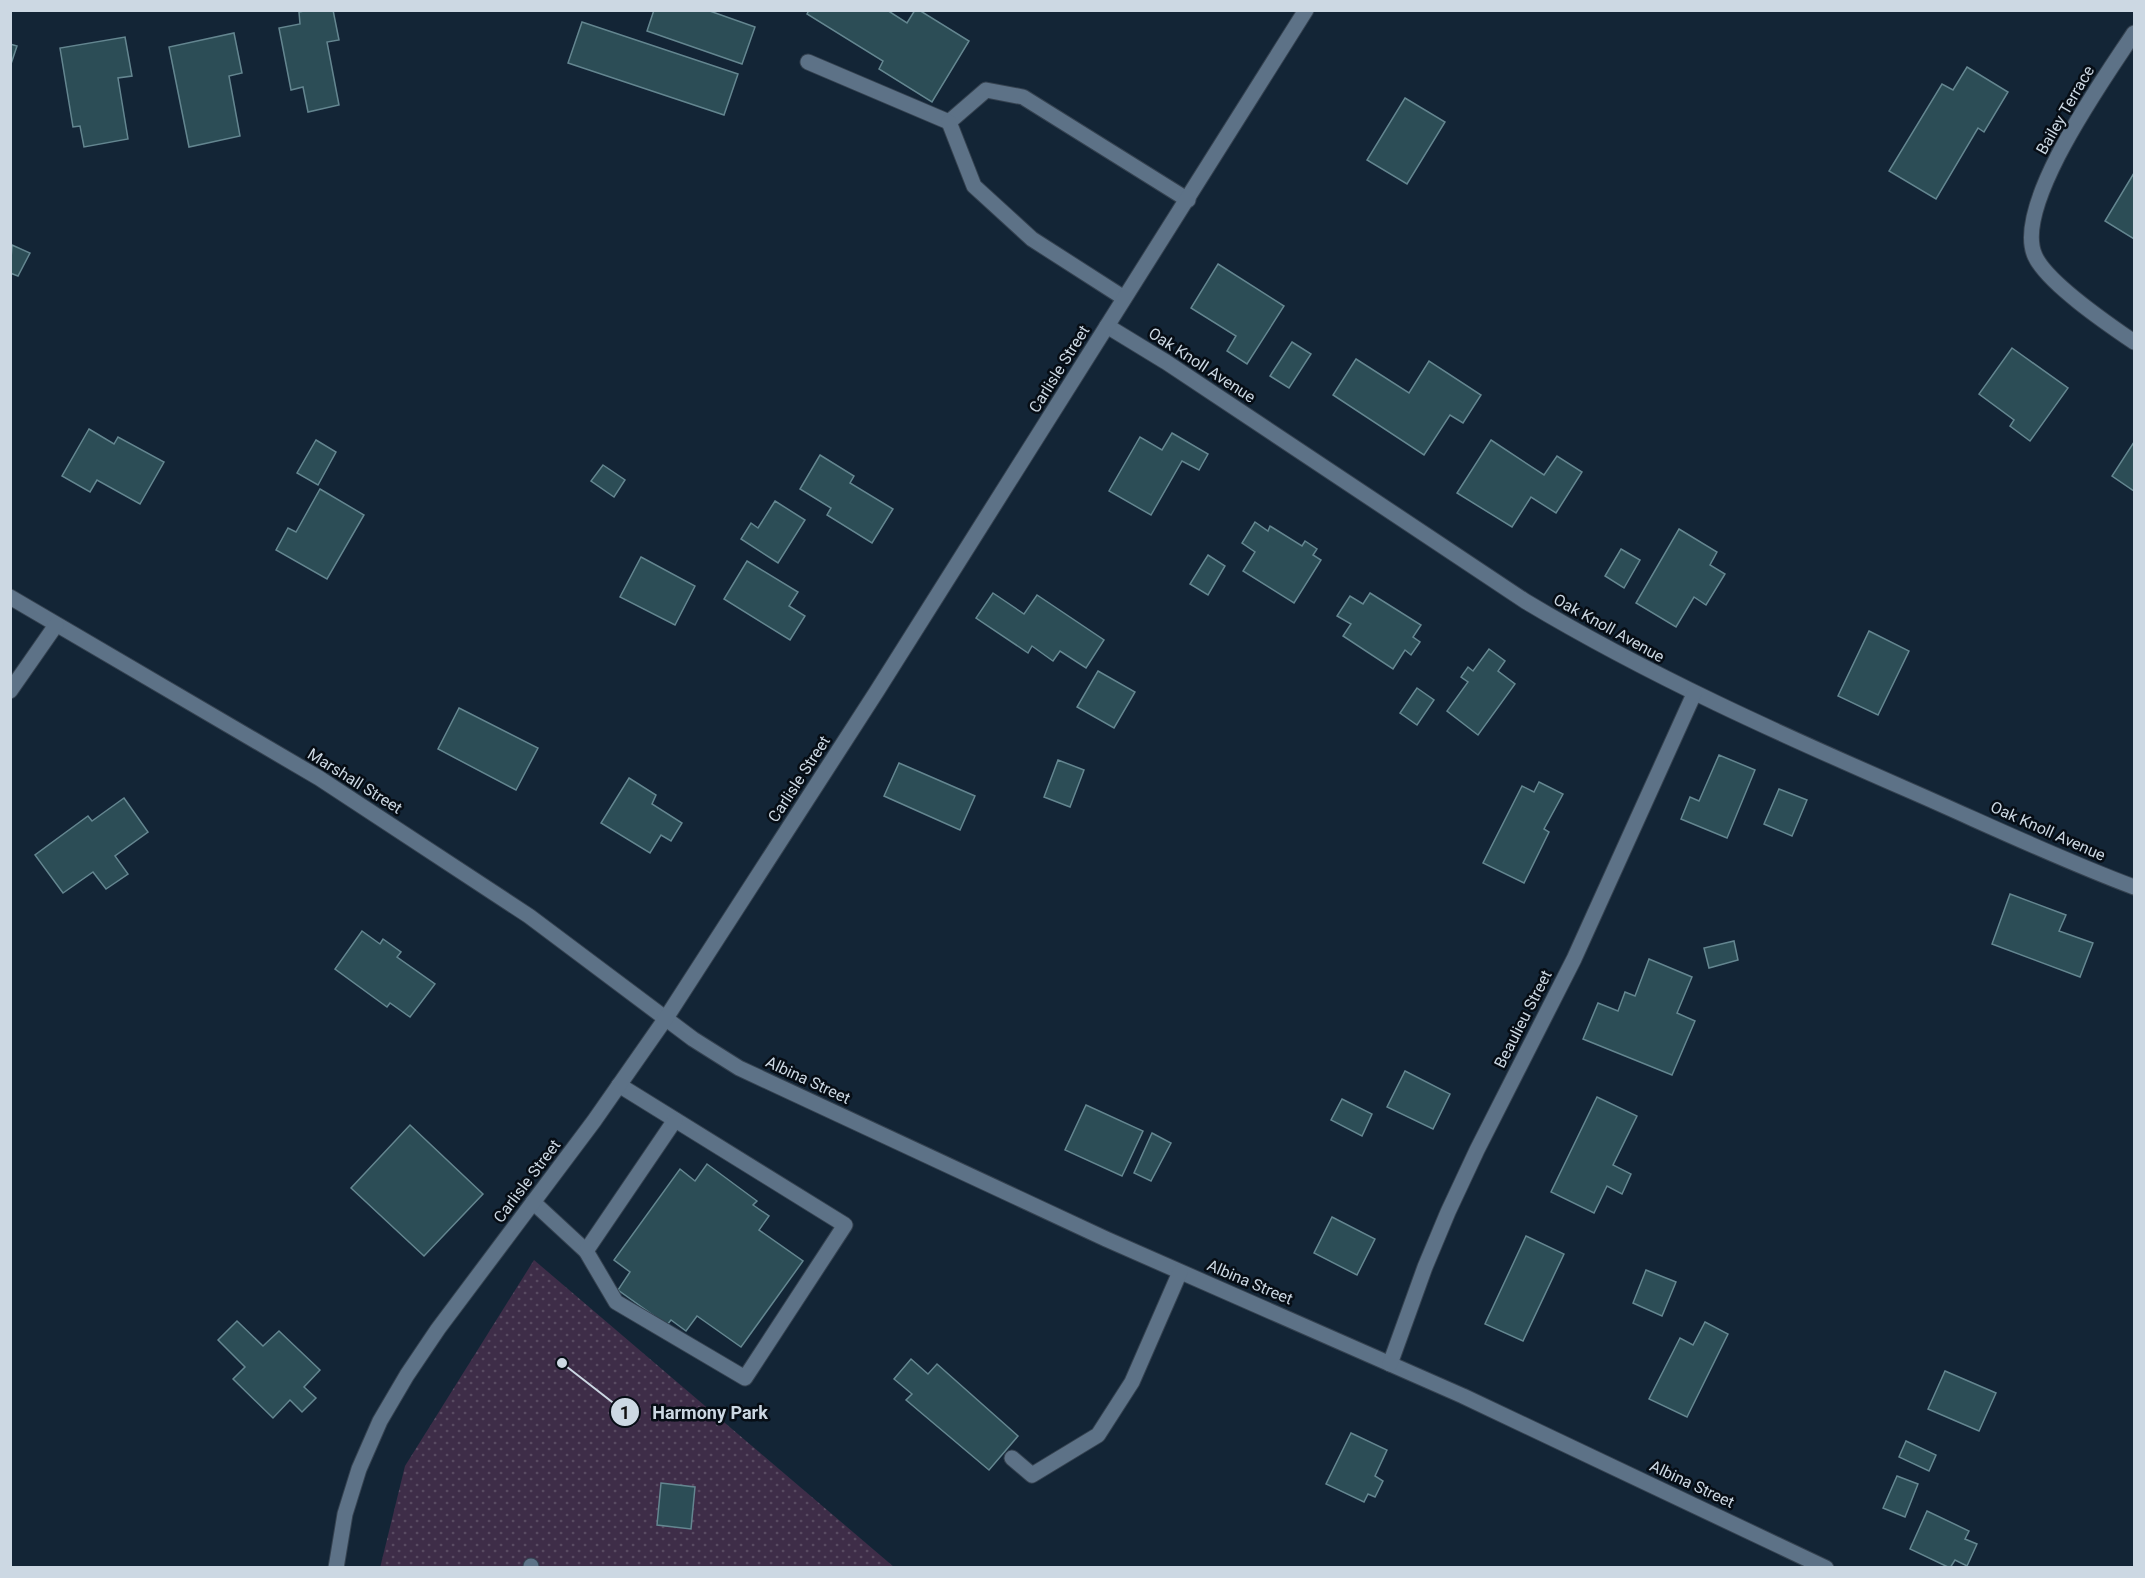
<svg xmlns="http://www.w3.org/2000/svg" width="2145" height="1578" viewBox="0 0 2145 1578" font-family="Roboto,sans-serif">
  <style>
    .park { fill: url(#park-dots) }
    .building { fill: #2c4d56; stroke: #648690; stroke-width: 1.5 }
    .lines { fill: none; stroke-linecap: round; stroke-linejoin: round }
    .minor-casing { stroke: #354250; stroke-width: 17 }
    .minor { stroke: #5d7287; stroke-width: 15 }
    .labels { text-anchor: middle; dominant-baseline: central; stroke-width: 5; stroke-linejoin: round; paint-order: stroke }
    .street-label { font-size: 16px; fill: #ccd8e3; stroke: #060d15 }
    .leader { fill: none; stroke: #ccd8e3; stroke-width: 2 }
    .callout-dot { fill: #ccd8e3; stroke: #060d15; stroke-width: 2 }
    .mark-label { font-size: 18px; text-anchor: middle; font-weight: bold; fill: #111 }
    .callout-label { font-size: 18px; text-anchor: middle; font-weight: bold; fill: #ccd8e3; stroke: #060d15; stroke-width: 5; stroke-linejoin: round; paint-order: stroke }
  </style>
  <defs>
    <pattern id="park-dots" width="8" height="8" patternUnits="userSpaceOnUse" patternTransform="scale(1.5)"><rect width="8" height="8" fill="#3e2d48"/><path d="M2 2h.1M6 6h.1" fill="none" stroke="#594b62" stroke-width="1.8" stroke-linecap="round"/></pattern>
  </defs>
  <rect width="100%" height="100%" fill="#132536"/>
  <polygon class="park" points="534,1260 894,1567 380,1568 405,1466"/>
  <g class="building">
    <polygon points="309,10 333,10 339,40 327,42 339,105 308,112 303,87 291,90 279,28 300,24 299,12"/>
    <polygon points="654,10 707,10 755,27 742,64 647,31"/>
    <polygon points="809,10 887,10 907,23 915,10 919,10 969,41 932,102 879,69 883,61 807,14"/>
    <polygon points="582,22 738,74 724,115 568,63"/>
    <polygon points="234,33 242,73 229,76 240,136 189,147 169,47"/>
    <polygon points="125,37 132,76 118,78 128,139 84,147 80,126 73,127 60,48"/>
    <polygon points="10,44 17,46 10,67"/>
    <polygon points="1967,67 2008,92 1984,132 1978,128 1936,199 1889,171 1942,84 1953,90"/>
    <polygon points="1405,98 1445,122 1407,184 1367,160"/>
    <polygon points="2134,173 2134,239 2105,221"/>
    <polygon points="12,245 30,253 18,276 10,273"/>
    <polygon points="1218,264 1284,306 1247,364 1227,351 1236,336 1191,308"/>
    <polygon points="1292,342 1311,354 1289,388 1270,376"/>
    <polygon points="2012,348 2068,388 2030,441 2010,426 2014,420 1979,394"/>
    <polygon points="1356,359 1409,393 1429,361 1481,395 1463,423 1450,415 1424,455 1333,395"/>
    <polygon points="89,429 114,444 118,437 164,462 140,504 97,480 90,492 62,476"/>
    <polygon points="1172,433 1208,454 1199,470 1182,461 1151,515 1109,491 1140,437 1162,450"/>
    <polygon points="316,440 336,452 318,485 297,473"/>
    <polygon points="1491,440 1544,475 1557,456 1582,472 1556,513 1531,497 1512,527 1457,493"/>
    <polygon points="2134,442 2134,491 2112,476"/>
    <polygon points="820,455 854,476 850,483 893,509 872,543 827,515 831,508 800,489"/>
    <polygon points="603,465 625,480 614,497 591,481"/>
    <polygon points="320,489 364,515 327,579 276,550 288,528 296,532"/>
    <polygon points="775,501 805,520 778,563 741,539 751,523 758,528"/>
    <polygon points="1255,522 1268,531 1270,526 1302,546 1305,541 1317,549 1313,555 1321,560 1294,603 1243,571 1255,552 1242,543"/>
    <polygon points="1679,529 1717,552 1710,565 1725,574 1706,605 1694,597 1676,627 1636,603"/>
    <polygon points="1621,549 1640,560 1624,588 1605,576"/>
    <polygon points="1208,555 1225,566 1208,595 1190,584"/>
    <polygon points="641,557 695,586 675,625 620,597"/>
    <polygon points="747,561 798,592 789,606 805,616 790,640 724,599"/>
    <polygon points="993,593 1024,614 1037,595 1104,640 1086,668 1060,651 1053,661 1032,646 1028,653 976,618"/>
    <polygon points="1370,593 1421,625 1413,637 1420,642 1411,655 1405,650 1393,669 1343,636 1351,624 1337,616 1350,596 1363,604"/>
    <polygon points="1869,631 1909,651 1878,715 1838,696"/>
    <polygon points="1489,649 1505,661 1498,671 1515,684 1478,735 1447,711 1468,682 1461,677 1468,667 1473,671"/>
    <polygon points="1098,671 1135,692 1114,728 1077,707"/>
    <polygon points="1417,688 1434,700 1417,725 1400,713"/>
    <polygon points="459,708 538,748 516,790 438,749"/>
    <polygon points="1719,755 1755,770 1727,838 1681,819 1690,797 1699,801"/>
    <polygon points="1058,760 1084,770 1070,807 1044,797"/>
    <polygon points="899,763 975,796 960,830 884,796"/>
    <polygon points="629,778 656,795 652,804 682,823 671,841 661,835 650,853 601,823"/>
    <polygon points="1539,782 1563,794 1544,829 1549,832 1524,883 1483,863 1522,786 1534,792"/>
    <polygon points="1779,789 1807,800 1792,836 1764,824"/>
    <polygon points="124,798 148,832 115,856 128,874 106,889 93,872 63,893 35,855 88,816 92,821"/>
    <polygon points="2010,894 2066,915 2059,931 2093,943 2080,977 1992,944"/>
    <polygon points="362,931 380,944 383,939 401,952 397,957 435,984 410,1017 390,1003 387,1007 335,969"/>
    <polygon points="1734,941 1738,960 1709,968 1704,948"/>
    <polygon points="1649,959 1692,977 1677,1013 1695,1021 1672,1075 1583,1039 1598,1003 1618,1011 1625,992 1635,996"/>
    <polygon points="1405,1071 1450,1094 1433,1129 1387,1107"/>
    <polygon points="1597,1097 1637,1116 1613,1165 1631,1174 1622,1194 1607,1186 1594,1213 1551,1192"/>
    <polygon points="1342,1099 1372,1114 1362,1136 1331,1120"/>
    <polygon points="1086,1105 1143,1131 1122,1176 1065,1150"/>
    <polygon points="410,1125 483,1194 424,1256 351,1188"/>
    <polygon points="1152,1133 1171,1143 1151,1181 1134,1173"/>
    <polygon points="707,1164 757,1201 753,1205 769,1216 759,1230 803,1261 741,1347 697,1316 686,1331 671,1320 667,1325 618,1290 630,1272 614,1260 680,1169 695,1181"/>
    <polygon points="1332,1217 1375,1239 1357,1275 1314,1253"/>
    <polygon points="1526,1236 1564,1254 1523,1341 1485,1324"/>
    <polygon points="1646,1270 1676,1282 1662,1316 1633,1303"/>
    <polygon points="237,1321 263,1346 279,1331 320,1370 304,1387 316,1398 302,1412 290,1400 273,1418 233,1379 245,1367 218,1340"/>
    <polygon points="1705,1322 1728,1334 1687,1417 1649,1399 1680,1338 1693,1345"/>
    <polygon points="911,1359 928,1374 937,1364 1018,1436 989,1470 906,1400 912,1394 894,1379"/>
    <polygon points="1945,1371 1996,1393 1979,1431 1928,1409"/>
    <polygon points="1351,1433 1387,1450 1375,1476 1383,1481 1375,1497 1368,1494 1364,1502 1326,1484"/>
    <polygon points="1906,1441 1936,1455 1929,1471 1899,1457"/>
    <polygon points="1897,1476 1918,1484 1905,1517 1883,1508"/>
    <polygon points="661,1483 695,1487 691,1529 657,1525"/>
    <polygon points="1927,1511 1969,1531 1965,1539 1977,1544 1967,1566 1955,1560 1950,1568 1910,1549"/>
  </g>
  <g class="lines">
    <defs>
      <g id="minor">
        <path d="M 2134,33 C 2106,76 2012,206 2035,256 C 2047,283 2109,325 2134,342"/>
        <polyline points="808,62 949,122 986,90 1023,97 1188,200"/>
        <polyline points="949,122 974,186 1032,239 1124,298"/>
        <path d="M 1107,326 L 1166,362 L 1525,601 C 1650,676 1780,734 1913,792 C 1986,824 2059,859 2134,887"/>
        <polyline points="10,597 319,778 529,916 693,1039 739,1068 1106,1239 1463,1396 1826,1568"/>
        <polyline points="10,691 56,625"/>
        <polyline points="533,1202 586,1251 616,1302 745,1378 845,1225 619,1085"/>
        <polyline points="586,1251 675,1120"/>
        <polyline points="1390,1364 1425,1267 1448,1212 1477,1150 1574,959 1694,694"/>
        <polyline points="1012,1458 1032,1475 1098,1435 1132,1382 1180,1272"/>
        <polyline points="531,1566 531,1568"/>
        <polyline points="336,1568 345,1514 359,1469 380,1421 407,1375 438,1329 594,1121 666,1018 877,691 1306,10"/>
      </g>
    </defs>
    <use href="#minor" class="minor-casing"/>
    <use href="#minor" class="minor"/>
  </g>
  <g class="labels">
    <g class="street-label">
      <text transform="translate(2065 110) rotate(-60)">Bailey Terrace</text>
      <text transform="translate(1202 365) rotate(33)">Oak Knoll Avenue</text>
      <text transform="translate(1059 369) rotate(-58)">Carlisle Street</text>
      <text transform="translate(1609 628) rotate(29)">Oak Knoll Avenue</text>
      <text transform="translate(799 779) rotate(-57)">Carlisle Street</text>
      <text transform="translate(355 781) rotate(32)">Marshall Street</text>
      <text transform="translate(2048 831) rotate(24)">Oak Knoll Avenue</text>
      <text transform="translate(1523 1019) rotate(-63)">Beaulieu Street</text>
      <text transform="translate(808 1080) rotate(25)">Albina Street</text>
      <text transform="translate(527 1181) rotate(-53)">Carlisle Street</text>
      <text transform="translate(1250 1282) rotate(23)">Albina Street</text>
      <text transform="translate(1692 1484) rotate(25)">Albina Street</text>
    </g>
  </g>
  <path class="leader" d="M562 1363L625 1412"/>
  <g class="callout-dot">
    <circle cx="562" cy="1363" r="6"/>
    <circle cx="625" cy="1412" r="15"/>
  </g>
  <g class="mark-label">
    <text x="625" y="1419">1</text>
  </g>
  <g class="callout-label">
    <text x="710" y="1419">Harmony Park</text>
  </g>
  <rect width="2145" height="1578" fill="none" stroke="#ccd8e3" stroke-width="24"/>
</svg>
